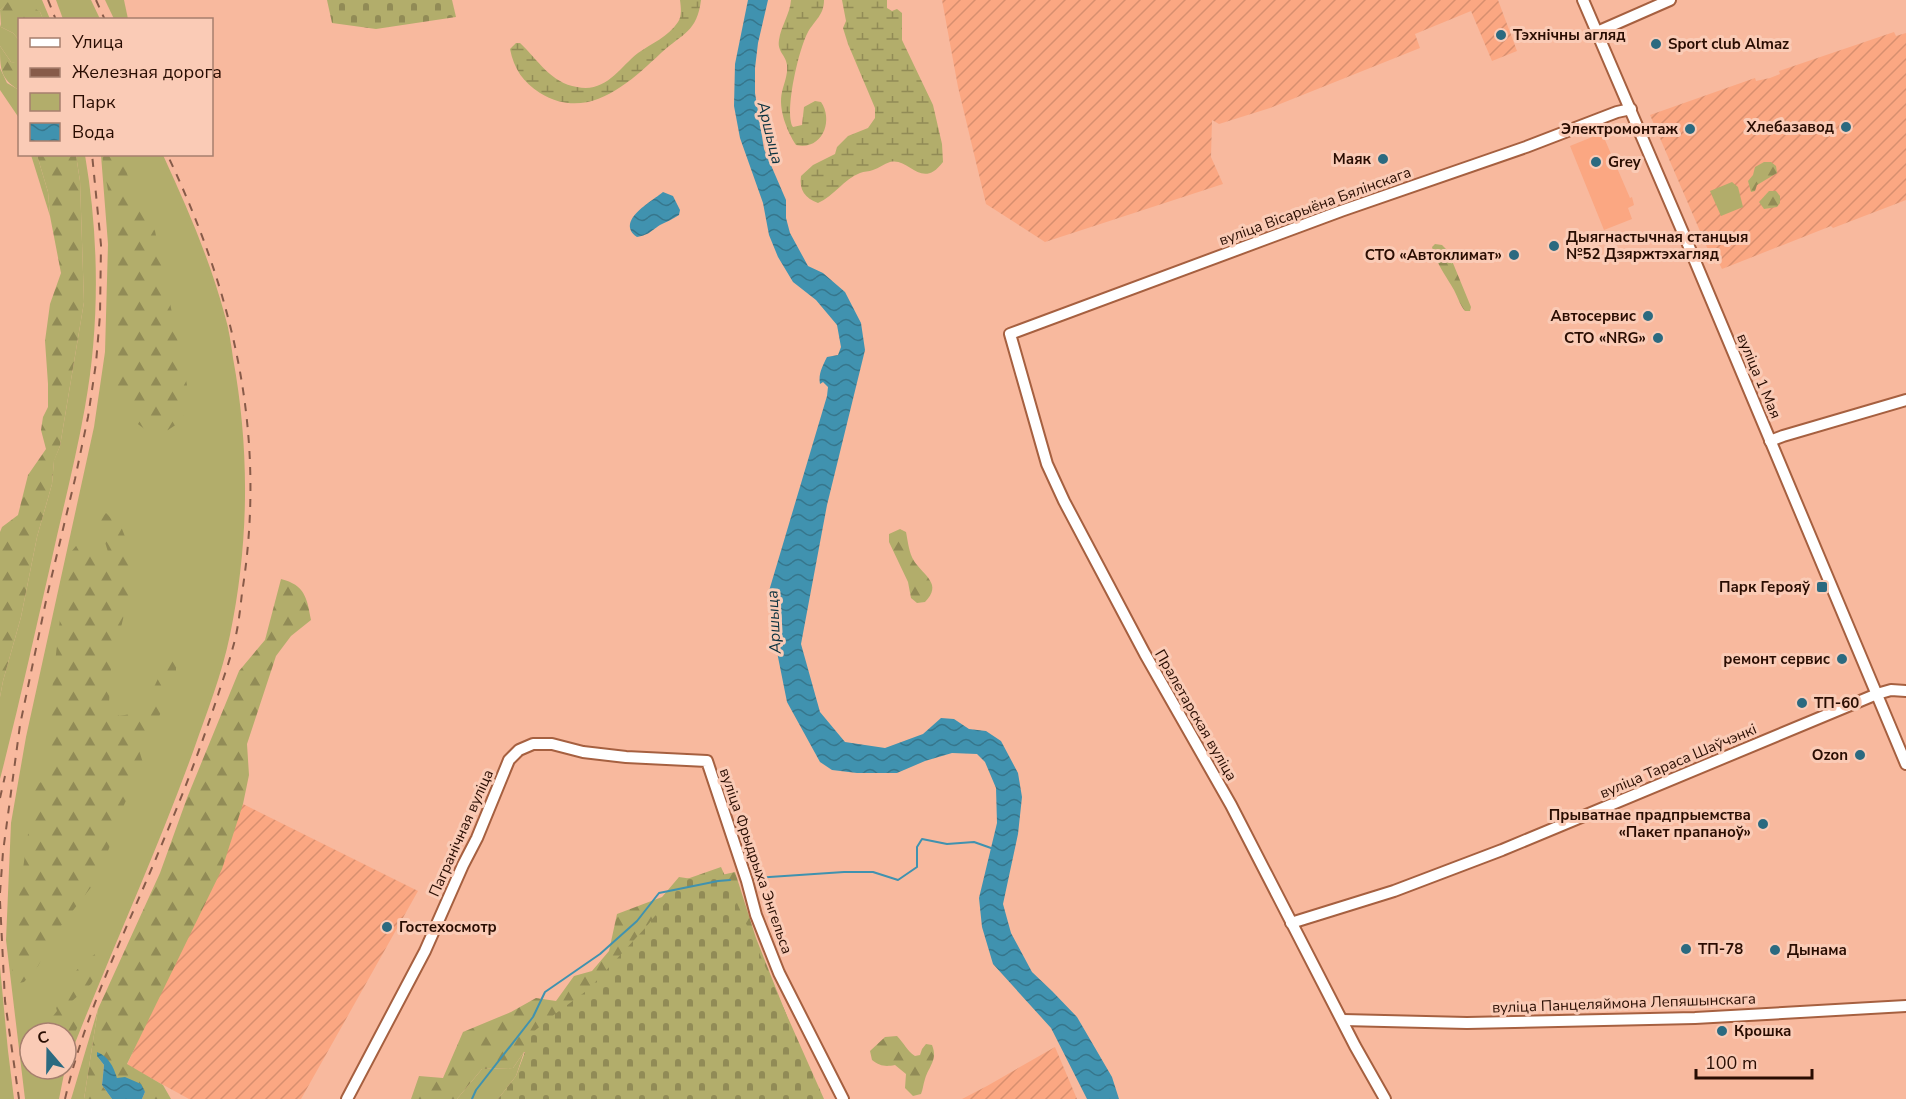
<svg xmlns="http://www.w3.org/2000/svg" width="1906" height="1099" viewBox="0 0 1906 1099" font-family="'Nunito Sans',sans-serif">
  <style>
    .built { fill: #fba782 }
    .industrial { fill: url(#industrial-furrows) }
    .green { fill: #b2ad6b }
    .forest { fill: url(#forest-firs) }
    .wetland { fill: url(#wetland-marsh) }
    .cemetery { fill: url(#cemetery-stones) }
    .water { fill: url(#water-waves) }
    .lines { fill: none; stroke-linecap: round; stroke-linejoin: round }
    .stream { stroke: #4092af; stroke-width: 2 }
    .minor-casing { stroke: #a66040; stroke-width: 14 }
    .minor { stroke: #fff; stroke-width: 10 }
    .rail { stroke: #875b49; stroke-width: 2; stroke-dasharray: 8 8; stroke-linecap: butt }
    .poi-dot { fill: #2b6a80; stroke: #facbb6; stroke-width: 2 }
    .labels { text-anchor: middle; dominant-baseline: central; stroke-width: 6; stroke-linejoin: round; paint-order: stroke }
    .poi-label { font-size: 15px; font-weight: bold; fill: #290d02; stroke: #facbb6; text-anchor: end }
    .street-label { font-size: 15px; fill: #290d02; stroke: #facbb6 }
    .water-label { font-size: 16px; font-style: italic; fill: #0b323f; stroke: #facbb6 }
  </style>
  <defs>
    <pattern id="industrial-furrows" width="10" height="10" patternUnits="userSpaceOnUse" patternTransform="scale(1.5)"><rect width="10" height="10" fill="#fba782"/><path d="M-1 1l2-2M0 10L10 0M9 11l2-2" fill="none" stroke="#d78f6f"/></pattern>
    <pattern id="forest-firs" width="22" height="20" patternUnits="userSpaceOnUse" patternTransform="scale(1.5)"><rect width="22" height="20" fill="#b2ad6b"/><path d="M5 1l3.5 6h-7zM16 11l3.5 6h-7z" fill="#918b56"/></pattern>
    <pattern id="wetland-marsh" width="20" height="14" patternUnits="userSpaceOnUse" patternTransform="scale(1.5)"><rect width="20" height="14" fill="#b2ad6b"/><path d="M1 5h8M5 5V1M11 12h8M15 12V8" fill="none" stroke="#918b56"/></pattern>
    <pattern id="cemetery-stones" width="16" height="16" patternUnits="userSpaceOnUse" patternTransform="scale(1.5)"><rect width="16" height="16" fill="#b2ad6b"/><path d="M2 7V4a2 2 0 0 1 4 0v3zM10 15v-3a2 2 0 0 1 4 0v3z" fill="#918b56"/></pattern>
    <pattern id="water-waves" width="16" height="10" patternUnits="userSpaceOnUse" patternTransform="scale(1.5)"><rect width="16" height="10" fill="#4092af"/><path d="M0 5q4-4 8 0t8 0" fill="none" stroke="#36768c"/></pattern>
  </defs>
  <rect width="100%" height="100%" fill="#f8b99e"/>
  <polygon class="built" points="1602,133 1630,198 1632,197 1634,205 1628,208 1632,219 1604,230 1570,146"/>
  <g class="industrial">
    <polygon points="942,0 1498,0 1517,51 1492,61 1471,11 1415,34 1420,48 1270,108 1219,124 1212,120 1211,157 1223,184 1045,242 986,204 958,87"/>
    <polygon points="1894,32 1896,36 1906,33 1906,200 1833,228 1831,226 1722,269 1716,257 1712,259 1650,115 1755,78 1756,81 1770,78 1780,74 1779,71"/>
    <polygon points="243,804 418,891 301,1099 189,1099 127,1065"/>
    <polygon points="1055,1047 1077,1099 962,1099 987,1086"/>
  </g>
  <g class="green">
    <polygon points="0,0 42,0 50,19 43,19 40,12 9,2 0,10"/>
    <polygon points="56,0 91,0 100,19 63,19"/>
    <polygon points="105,0 124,0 128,19 114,19"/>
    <polygon points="0,24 1,27 13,33 19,40 19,64 11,62 0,46"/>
    <polygon points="0,68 7,83 19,90 19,118 0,90"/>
    <polygon points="31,155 37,155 48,192 50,216"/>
    <path d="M 76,155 L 85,155 C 99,237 100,324 85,407 C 76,458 63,508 52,558 C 35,632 19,706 0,779 L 0,697 L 3,681 L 21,617 L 37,537 L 52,484 L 54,460 L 60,446 L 84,302 L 80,181 Z"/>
    <path d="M 101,155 L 163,155 C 187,207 210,260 225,316 C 229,329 231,344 233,358 C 250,450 249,544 230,635 C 222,674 207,712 194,749 C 155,857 107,960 66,1066 L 66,1033 L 30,1033 L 30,1069 L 65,1069 L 59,1099 L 25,1099 L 6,940 L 11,823 L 26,737 L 94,427 L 105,352 L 108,244 Z"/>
    <polygon points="1732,182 1738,187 1743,207 1721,216 1710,191"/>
    <polygon points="0,967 8,1051 14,1099 0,1099"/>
    <polygon points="98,1009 84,1099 71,1099 72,1096"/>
    <polygon points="524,1052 516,1076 498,1099 457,1099 482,1069 513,1068"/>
  </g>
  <g class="forest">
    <polygon points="24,1 40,12 43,19 20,20 19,40 13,33 1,27 0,10 8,2"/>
    <path d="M 0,46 L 11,62 L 19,63 L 19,90 C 0,79 0,68 0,46 Z"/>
    <polygon points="37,155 76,155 80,181 84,302 60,446 54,461 52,484 37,537 21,617 3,681 0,697 0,532 2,527 18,515 28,475 46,449 41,430 43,417 48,407 48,384 45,341 50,304 61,273 50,216 48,192"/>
    <polygon points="102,155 127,155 127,173 137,207 147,217 155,231 187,385 183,420 165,432 146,430 131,419 117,394 115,364 115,314 118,250"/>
    <polygon points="1764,162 1771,162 1776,166 1777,173 1757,185 1755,191 1751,192 1748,181 1753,175 1755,167"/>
    <polygon points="1769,191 1776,191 1780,196 1780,203 1777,207 1764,209 1759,202"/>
    <path d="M 1435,244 L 1442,245 L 1448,251 L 1471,307 L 1470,311 L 1465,311 C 1460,305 1458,298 1454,290 C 1446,276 1436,263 1432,247 Z"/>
    <path d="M 106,513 L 122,529 L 130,549 L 129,594 L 111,669 L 109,703 L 119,716 L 142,712 L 168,658 L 176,659 L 176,673 L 159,717 L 143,736 L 139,750 L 143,763 L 124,805 L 99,877 L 57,931 L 38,966 L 24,982 L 14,984 L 11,976 L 17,944 L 19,896 L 35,786 L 50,776 L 50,707 L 67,557 L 76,546 L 89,547 L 109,559 C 108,545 101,535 97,521 Z"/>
    <path d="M 900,529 L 906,532 C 908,542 909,553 914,561 C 924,576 943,584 925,602 L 917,603 L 911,598 L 908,582 L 889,542 L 889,534 Z"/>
    <path d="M 281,579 C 305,585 307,598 311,620 L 291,636 L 276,656 L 247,744 L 249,775 L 243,804 L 222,869 L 127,1064 L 163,1085 L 171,1099 L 142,1099 L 145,1092 L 117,1078 L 97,1056 L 104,1065 L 102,1085 L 112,1099 L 115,1099 L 84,1099 L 98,1009 L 160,873 L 187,798 L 239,671 L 265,640 Z"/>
    <polygon points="735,872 756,938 813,1082 544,1056 524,1052 513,1068 482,1069 457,1099 411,1099 419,1076 443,1078 463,1032 511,1012 536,998 556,1001 574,976 592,971 609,951 617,914 662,897 679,877 699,880"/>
    <path d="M 95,954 L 102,954 L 106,958 L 91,984 L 71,1002 L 71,1007 L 76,1009 L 79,1004 L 83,1003 L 86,1006 L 73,1038 L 66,1048 L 66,1033 L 30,1033 L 30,1050 C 19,1041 16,1033 21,1020 L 29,1019 L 40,1025 L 50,1020 L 57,1011 L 55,1004 L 57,993 C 67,990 69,979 76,971 C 82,964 88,959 95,954 Z"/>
    <path d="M 897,1036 C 904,1043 907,1051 915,1056 L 920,1055 L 922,1049 L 926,1044 L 932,1045 C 938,1060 929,1066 925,1079 C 923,1085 923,1089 921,1094 L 913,1096 L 905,1088 L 906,1074 L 895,1065 C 885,1067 880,1066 872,1060 L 870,1051 L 885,1037 Z"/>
  </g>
  <g class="wetland">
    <path d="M 680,0 L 701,0 C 697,32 683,33 661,53 C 628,84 588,122 540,93 C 523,82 514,69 510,49 L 516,43 L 520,43 C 538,60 551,83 577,87 C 606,93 619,68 638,53 C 652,43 668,37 678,22 C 682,16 681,8 680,0 Z"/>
    <path d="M 791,0 L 824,0 C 824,15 815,20 808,32 C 799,48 784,112 793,127 L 802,125 L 804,107 L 815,101 L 821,102 C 834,121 822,151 796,145 C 787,131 778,109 782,92 C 784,83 788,75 787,65 C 786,55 777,52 779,40 C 781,26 790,14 791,0 Z"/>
    <path d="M 842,0 L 887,0 L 887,8 L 892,11 L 897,9 L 902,13 L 902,40 L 933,105 L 942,144 L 943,162 C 921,191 910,157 890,162 C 884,164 879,168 873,170 C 869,172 864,171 860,173 C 844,179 834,196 818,203 C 805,198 799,190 801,176 L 813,165 L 835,154 L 837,147 L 848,136 L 868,128 L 875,118 L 875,108 L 848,44 L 843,28 L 846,21 Z"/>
  </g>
  <g class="cemetery">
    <polygon points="327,0 452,0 456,17 376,29 332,23"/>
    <polygon points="721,867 824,1099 498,1099 516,1076 532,1033 555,1014 589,989 646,927 684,880"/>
  </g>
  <g class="water">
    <path d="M 748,0 L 768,0 L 758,43 L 755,68 L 755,93 L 764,149 L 786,200 L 786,218 L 790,233 L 808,266 L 823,273 L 845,292 L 861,323 L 865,350 L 827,505 L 801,644 L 820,712 L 845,742 L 885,748 L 923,734 L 941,718 L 954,719 L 969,729 L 986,731 L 1001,741 L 1018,773 L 1022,797 L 1018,834 L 1003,904 L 1011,933 L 1032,972 L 1052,991 L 1077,1017 L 1112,1077 L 1119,1099 L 1087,1099 L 1051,1028 L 993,964 L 982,927 L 979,898 L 997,823 L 996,788 L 985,762 L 977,754 L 952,753 L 925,761 L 897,773 L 857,773 L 832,770 L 820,762 L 787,702 L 773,632 L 769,591 L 827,396 L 828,387 L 823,382 L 820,384 C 818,374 823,365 827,357 L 838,355 L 841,347 L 837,325 L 816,300 L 793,282 L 778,257 L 769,235 L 763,203 L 740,138 L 734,106 L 735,64 Z"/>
    <path d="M 663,192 L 673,196 L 680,210 L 679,215 C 673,219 666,222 660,225 C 649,232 651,234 637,237 C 615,221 651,202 663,192 Z"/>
    <path d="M 97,1052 C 109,1057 113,1066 117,1078 L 125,1077 L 141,1084 L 145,1092 L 142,1099 L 112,1099 L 102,1085 L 104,1065 L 97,1056 Z"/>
  </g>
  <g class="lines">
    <g class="stream">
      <polyline points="755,878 844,872 873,872 898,880 917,867 917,847 922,839 947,844 974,842 991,848"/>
      <polyline points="472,1099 476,1090 533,1017 545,992 600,954 637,921 659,893 718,881 730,880"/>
    </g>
    <defs>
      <g id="minor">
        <polyline points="1583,0 1687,242 1906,764"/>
        <polyline points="1597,32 1670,0"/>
        <polyline points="1770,441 1783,436 1906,400"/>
        <polyline points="1291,923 1394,891 1502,850 1877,694 1891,690 1906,691"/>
        <polyline points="1343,1020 1467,1023 1695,1018 1906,1006"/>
        <polyline points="347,1099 425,951 463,865 477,838 509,760 519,750 533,744 552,744 583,752 626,757 707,761 747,881 756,915 779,973 843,1099"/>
        <polyline points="1385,1099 1355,1046 1231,805 1145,654 1064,501 1047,464 1041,443 1010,334 1341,211 1526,147 1617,112 1631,109"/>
      </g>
    </defs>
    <use href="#minor" class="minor-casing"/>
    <use href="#minor" class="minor"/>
    <g class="rail">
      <polyline points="48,0 56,20"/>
      <polyline points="96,0 105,20"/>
      <polyline points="0,798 5,776"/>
      <polyline points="0,893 3,852 20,725 47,596 75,479 88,417 96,363 100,315 101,245 92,154"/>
      <polyline points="0,901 5,1001 19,1099"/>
      <path d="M 65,1099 C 86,1008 129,925 164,839 C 184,792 202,744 218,695 C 223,679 229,663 233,647 C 238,630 240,611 242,593 C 267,436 235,297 167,154"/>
    </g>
  </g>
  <g class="poi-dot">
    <circle cx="1501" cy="35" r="6"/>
    <circle cx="1656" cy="44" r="6"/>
    <circle cx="1846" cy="127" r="6"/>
    <circle cx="1690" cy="129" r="6"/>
    <circle cx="1383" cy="159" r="6"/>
    <circle cx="1596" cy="162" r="6"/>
    <circle cx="1554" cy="246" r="6"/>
    <circle cx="1514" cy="255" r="6"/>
    <circle cx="1648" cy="316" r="6"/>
    <circle cx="1658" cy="338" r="6"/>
    <rect x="1816" y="581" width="12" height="12" rx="3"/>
    <circle cx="1842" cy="659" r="6"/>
    <circle cx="1802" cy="703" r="6"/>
    <circle cx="1860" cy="755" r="6"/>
    <circle cx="1763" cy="824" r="6"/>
    <circle cx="387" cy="927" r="6"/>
    <circle cx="1686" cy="949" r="6"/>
    <circle cx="1775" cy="950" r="6"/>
    <circle cx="1722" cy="1031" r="6"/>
  </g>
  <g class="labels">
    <g class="poi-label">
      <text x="1513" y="35" text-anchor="start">Тэхнічны агляд</text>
      <text x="1668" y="44" text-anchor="start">Sport club Almaz</text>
      <text x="1834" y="127">Хлебазавод</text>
      <text x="1678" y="129">Электромонтаж</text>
      <text x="1371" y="159">Маяк</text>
      <text x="1608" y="162" text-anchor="start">Grey</text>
      <text x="1566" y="237" text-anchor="start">Дыягнастычная станцыя<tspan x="1566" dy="17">№52 Дзяржтэхагляд</tspan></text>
      <text x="1502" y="255">СТО «Автоклимат»</text>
      <text x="1636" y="316">Автосервис</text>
      <text x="1646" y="338">СТО «NRG»</text>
      <text x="1810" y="587">Парк Герояў</text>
      <text x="1830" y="659">ремонт сервис</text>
      <text x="1814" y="703" text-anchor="start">ТП-60</text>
      <text x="1848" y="755">Ozon</text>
      <text x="1751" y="815">Прыватнае прадпрыемства<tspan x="1751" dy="17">«Пакет прапаноў»</tspan></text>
      <text x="399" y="927" text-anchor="start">Гостехосмотр</text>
      <text x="1698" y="949" text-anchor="start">ТП-78</text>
      <text x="1787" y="950" text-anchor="start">Дынама</text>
      <text x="1734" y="1031" text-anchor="start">Крошка</text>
    </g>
    <g class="street-label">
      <text transform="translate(1315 206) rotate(-20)">вуліца Вісарыёна Бялінскага</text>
      <text transform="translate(1759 376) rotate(67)">вуліца 1 Мая</text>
      <text transform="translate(1196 715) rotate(60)">Пралетарская вуліца</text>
      <text transform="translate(1678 761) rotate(-23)">вуліца Тараса Шаўчэнкі</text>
      <text transform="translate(461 833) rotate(-66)">Пагранічная вуліца</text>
      <text transform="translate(756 861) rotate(71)">вуліца Фрыдрыха Энгельса</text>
      <text transform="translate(1624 1003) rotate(-2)">вуліца Панцеляймона Лепяшынскага</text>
    </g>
    <g class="water-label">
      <text transform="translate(770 133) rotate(76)">Аршыца</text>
      <text transform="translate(774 622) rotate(-93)">Аршыца</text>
    </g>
  </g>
  <rect x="18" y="18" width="195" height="138" fill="#facbb6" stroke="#a67f6e" stroke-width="1.5"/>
  <rect x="30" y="38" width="30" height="9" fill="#ffffff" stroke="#a67f6e" stroke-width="1.5"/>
  <text x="72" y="48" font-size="18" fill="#290d02">Улица</text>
  <rect x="30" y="68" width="30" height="9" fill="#875b49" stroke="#a67f6e" stroke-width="1.5"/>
  <text x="72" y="78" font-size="18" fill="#290d02">Железная дорога</text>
  <rect x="30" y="93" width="30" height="18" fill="#b2ad6b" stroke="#a67f6e" stroke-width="1.5"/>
  <text x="72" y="108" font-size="18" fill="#290d02">Парк</text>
  <rect x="30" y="123" width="30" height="18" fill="url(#water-waves)" stroke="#a67f6e" stroke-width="1.5"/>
  <text x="72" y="138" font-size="18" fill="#290d02">Вода</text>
  <g transform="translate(48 1051) rotate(340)"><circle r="28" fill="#facbb6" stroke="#a67f6e" stroke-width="1.5"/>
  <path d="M0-4.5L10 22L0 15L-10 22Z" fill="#2b6a80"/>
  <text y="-9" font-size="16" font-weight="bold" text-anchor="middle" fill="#290d02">С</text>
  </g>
  <path d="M1696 1069v9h116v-9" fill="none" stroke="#290d02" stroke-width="3"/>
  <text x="1705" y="1069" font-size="18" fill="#290d02" stroke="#facbb6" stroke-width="4.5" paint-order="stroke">100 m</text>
</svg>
